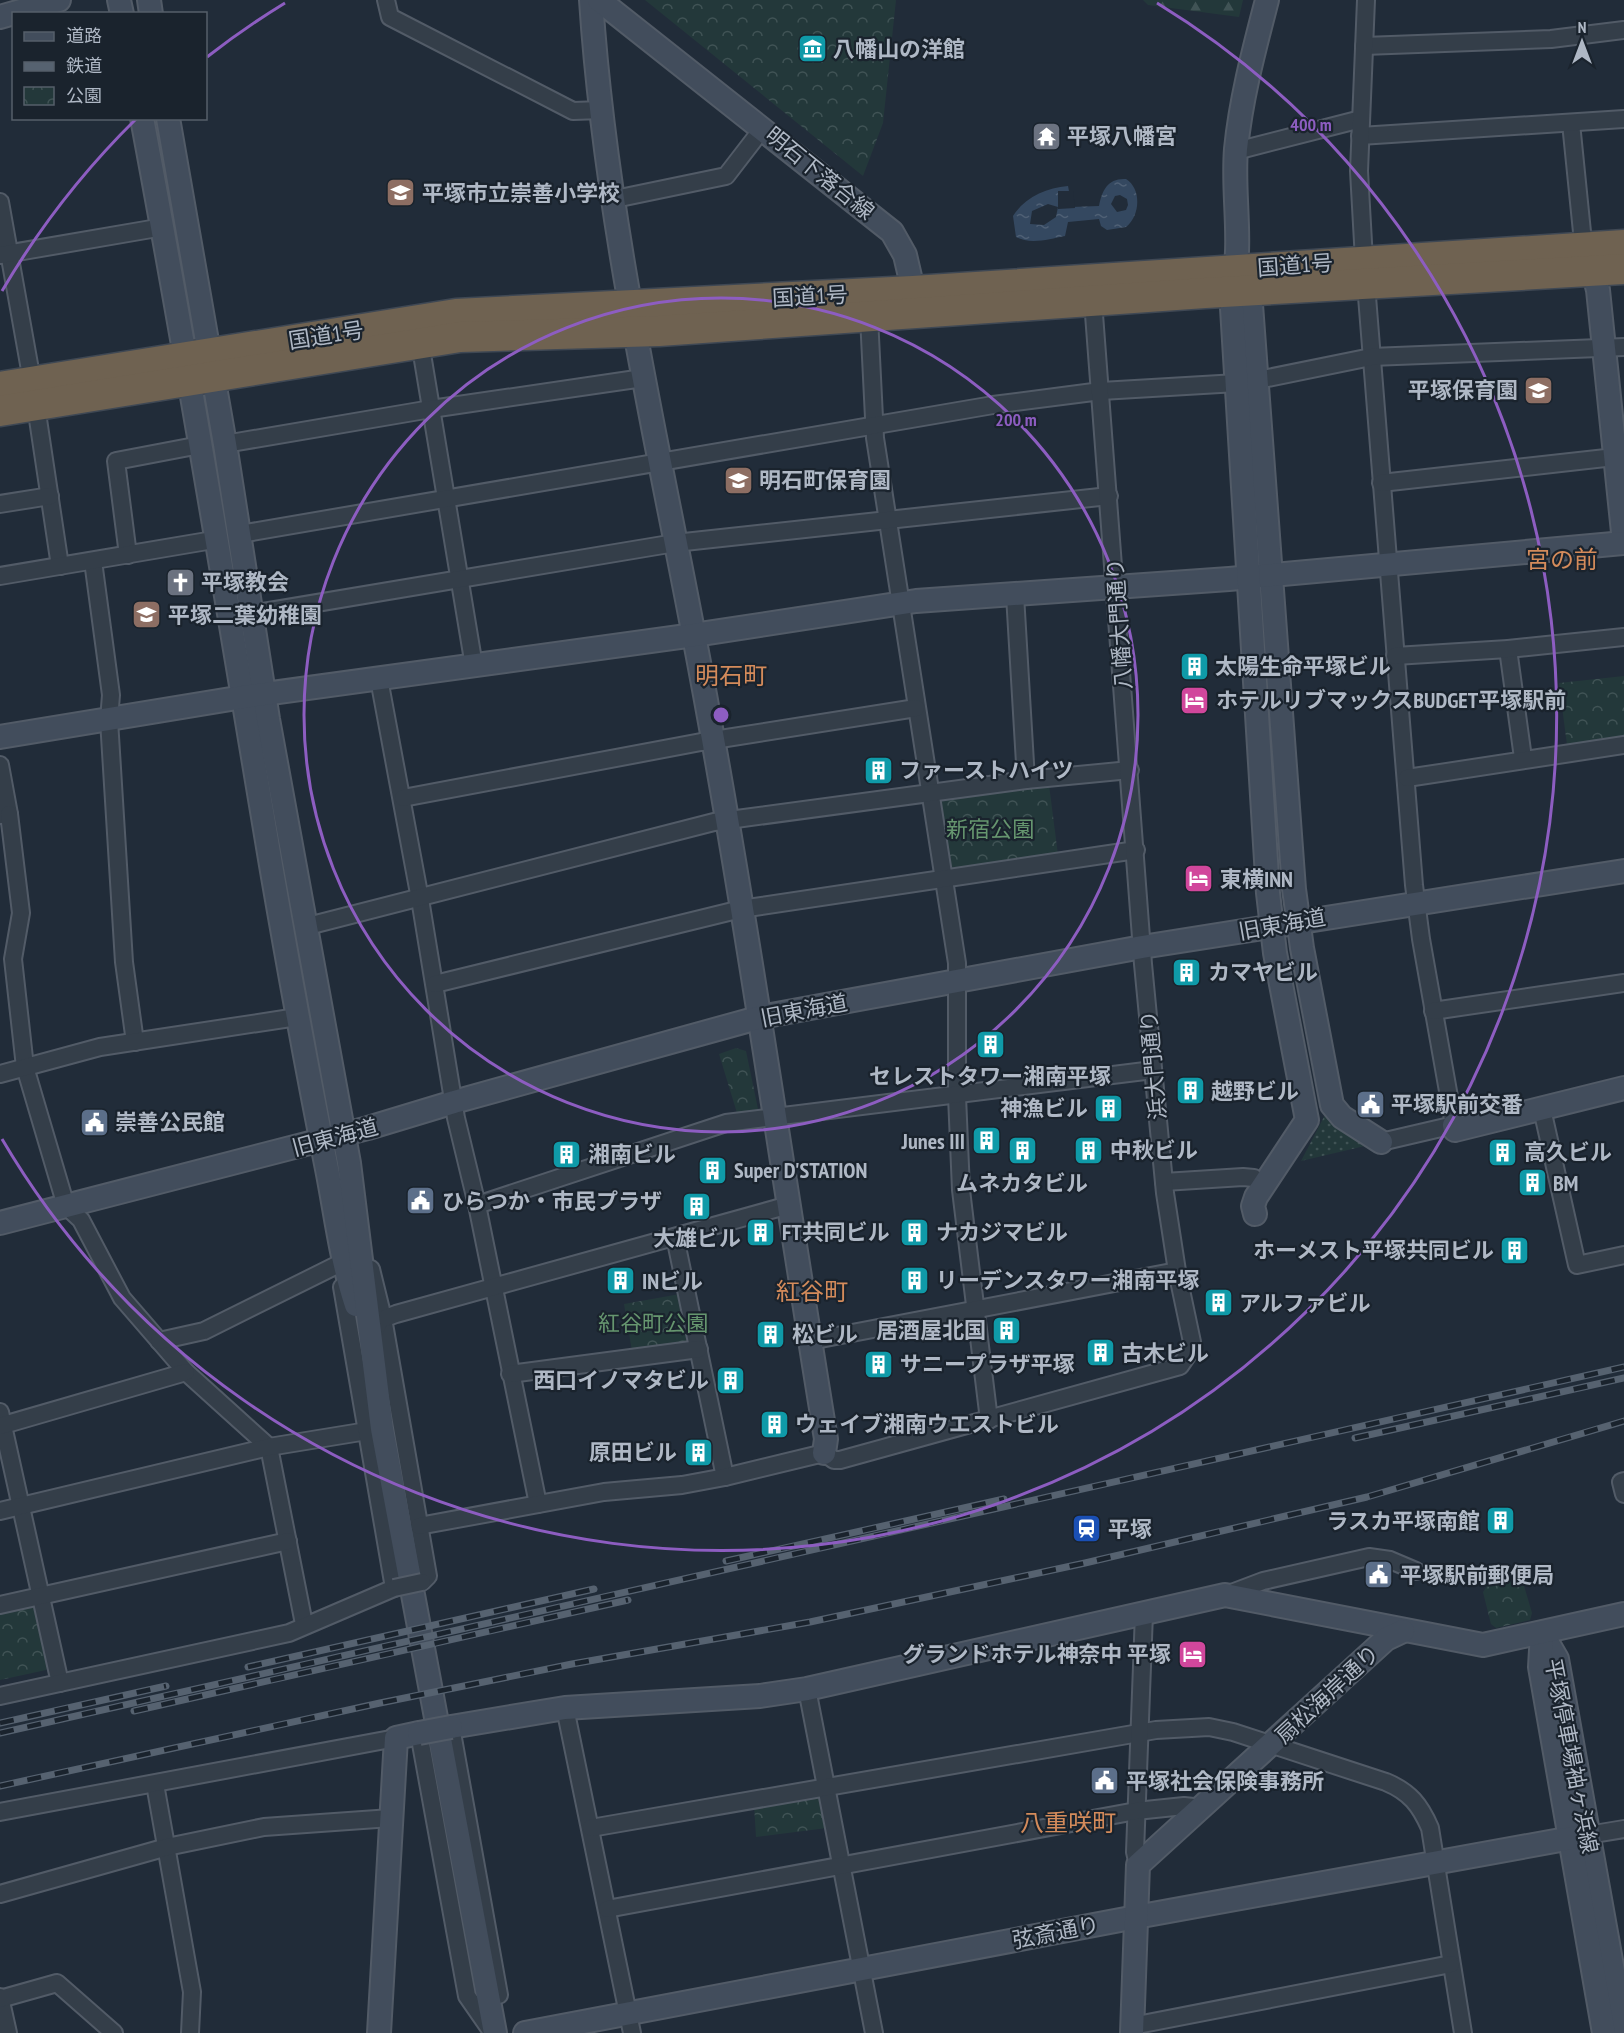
<svg xmlns="http://www.w3.org/2000/svg" width="1624" height="2033" viewBox="0 0 1624 2033" font-family="'PT Sans Narrow','Noto Sans JP',sans-serif">
  <style>
    .grass { fill: url(#grass-dots) }
    .forest { fill: url(#forest-firs) }
    .park { fill: url(#park-crowns) }
    .water { fill: url(#water-ripples); fill-rule: evenodd }
    .pier { fill: #212c39 }
    .lines { fill: none; stroke-linecap: round; stroke-linejoin: round }
    .street-casing { stroke: #525b67; stroke-width: 20 }
    .secondary-casing { stroke: #525b67; stroke-width: 26 }
    .highway-casing { stroke: #3f4854; stroke-width: 33 }
    .street { stroke: #343e49; stroke-width: 16 }
    .secondary { stroke: #424d5c; stroke-width: 22 }
    .highway { stroke: #6f6251; stroke-width: 30 }
    .rail-casing { stroke: #566270; stroke-width: 7 }
    .rail { stroke: #1a232d; stroke-width: 4.5; stroke-dasharray: 14; stroke-linecap: butt }
    .street-bridge-casing { stroke: #525b67; stroke-width: 20; stroke-linecap: butt }
    .secondary-bridge-casing { stroke: #525b67; stroke-width: 26; stroke-linecap: butt }
    .street-bridge { stroke: #343e49; stroke-width: 16 }
    .secondary-bridge { stroke: #424d5c; stroke-width: 22 }
    .ring { fill: none; stroke: #8d5dc1; stroke-width: 3 }
    .labels { text-anchor: middle; dominant-baseline: central; stroke-width: 4.5; stroke-linejoin: round; paint-order: stroke }
    .poi-label { font-size: 22px; font-weight: bold; fill: #afb8c5; stroke: #1a232d; text-anchor: start }
    .street-label { font-size: 22px; fill: #afb8c5; stroke: #1a232d }
    .park-label { font-size: 22px; fill: #66966f; stroke: #1a232d }
    .neighbourhood-label { font-size: 24px; fill: #d48b5b; stroke: #1a232d }
    .centre { fill: #8d5dc1; stroke: #1a232d; stroke-width: 3 }
    .ring-label { font-size: 18px; text-anchor: middle; font-weight: bold; fill: #8d5dc1; stroke: #1a232d; stroke-width: 4.5; stroke-linejoin: round; paint-order: stroke }
  </style>
  <defs>
    <pattern id="grass-dots" width="8" height="8" patternUnits="userSpaceOnUse" patternTransform="scale(1.5)"><rect width="8" height="8" fill="#23383a"/><path d="M2 2h.1M6 6h.1" fill="none" stroke="#405355" stroke-width="1.8" stroke-linecap="round"/></pattern>
    <pattern id="forest-firs" width="22" height="20" patternUnits="userSpaceOnUse" patternTransform="scale(1.5)"><rect width="22" height="20" fill="#23383a"/><path d="M5 1l3.5 6h-7zM16 11l3.5 6h-7z" fill="#405355"/></pattern>
    <pattern id="park-crowns" width="20" height="18" patternUnits="userSpaceOnUse" patternTransform="scale(1.5)"><rect width="20" height="18" fill="#23383a"/><path d="M2 6a3 3 0 1 1 6 0M12 15a3 3 0 1 1 6 0" fill="none" stroke="#405355"/></pattern>
    <pattern id="water-ripples" width="26" height="14" patternUnits="userSpaceOnUse" patternTransform="scale(1.5)"><rect width="26" height="14" fill="#344860"/><path d="M2 4q2-2 4 0t4 0M15 11q2-2 4 0t4 0" fill="none" stroke="#4f6075"/></pattern>
  </defs>
  <rect width="100%" height="100%" fill="#212c39"/>
  <polygon class="grass" points="1325,1115 1334,1124 1366,1144 1365,1146 1301,1161"/>
  <polygon class="forest" points="1143,0 1243,0 1239,17 1148,5"/>
  <g class="park">
    <polygon points="645,0 896,0 883,123 863,176"/>
    <polygon points="1624,676 1624,737 1567,745 1559,683"/>
    <polygon points="1049,785 1058,855 950,870 938,801"/>
    <polygon points="736,1048 746,1051 758,1109 737,1113 719,1054"/>
    <polygon points="680,1294 689,1342 632,1351 624,1304"/>
    <polygon points="1522,1579 1532,1613 1530,1620 1496,1628 1491,1624 1483,1592 1487,1586"/>
    <polygon points="33,1606 48,1666 46,1670 0,1680 0,1613"/>
    <polygon points="821,1796 827,1828 756,1837 754,1805"/>
  </g>
  <path class="water" d="M 1126,179 C 1142,189 1140,216 1126,227 L 1107,230 L 1101,226 L 1099,219 L 1068,222 L 1065,236 C 1049,239 1031,245 1016,237 L 1013,216 C 1025,197 1046,188 1068,186 L 1072,207 L 1099,206 C 1102,190 1108,178 1126,179 ZM 1120,195 L 1127,199 L 1128,205 L 1126,210 L 1117,212 L 1111,204 L 1115,196 ZM 1048,204 L 1058,207 L 1056,217 L 1044,225 L 1030,224 L 1032,211 Z"/>
  <polygon class="pier" points="1058,191 1073,191 1075,208 1058,209"/>
  <g class="lines">
    <defs>
      <g id="street">
        <polyline points="386,0 390,17 573,111 602,110"/>
        <polyline points="1364,46 1551,39 1624,30"/>
        <polyline points="1571,123 1582,232 1587,247"/>
        <polyline points="1360,136 1624,119"/>
        <polyline points="1236,151 1361,119"/>
        <polyline points="615,199 726,176 763,128"/>
        <polyline points="0,202 32,381"/>
        <polyline points="0,255 163,227"/>
        <polyline points="1364,260 1359,171 1366,0"/>
        <polyline points="1366,284 1414,885 1421,939 1454,1125 1381,1142"/>
        <polyline points="869,317 875,438 957,963 957,1096 961,1190 989,1420"/>
        <polyline points="420,342 474,666"/>
        <polyline points="1258,380 1371,357 1624,347"/>
        <polyline points="36,406 60,566"/>
        <polyline points="225,444 431,409 643,378"/>
        <polyline points="1381,483 1624,456"/>
        <polyline points="0,504 50,496"/>
        <polyline points="240,534 993,405 1101,391 1237,383"/>
        <polyline points="128,555 116,461 200,445"/>
        <polyline points="93,561 111,695 109,720 124,962 135,1042"/>
        <polyline points="0,576 219,539"/>
        <polyline points="1015,595 1026,780"/>
        <polyline points="251,614 675,543 1109,496"/>
        <polyline points="1508,649 1523,758"/>
        <polyline points="1395,656 1508,649 1624,637"/>
        <polyline points="379,679 420,899 456,1118 477,1205 538,1504"/>
        <polyline points="0,765 9,814 0,815"/>
        <polyline points="1407,778 1624,745"/>
        <polyline points="403,798 701,742 916,708"/>
        <polyline points="9,814 21,913 13,959 25,1067 66,1206 81,1220 122,1298 186,1372 269,1447 304,1624"/>
        <polyline points="308,926 714,822 1026,780 1130,770"/>
        <polyline points="435,984 741,909 1136,850"/>
        <polyline points="1433,1011 1624,983"/>
        <polyline points="0,1074 100,1047 297,1017"/>
        <polyline points="1542,1109 1577,1265 1624,1255"/>
        <polyline points="1164,1182 1243,1177 1254,1178 1263,1186"/>
        <polyline points="477,1205 726,1123 1153,1070"/>
        <polyline points="675,1237 725,1477"/>
        <polyline points="371,1269 383,1318 428,1576 422,1582"/>
        <polyline points="372,1339 380,1320 396,1314 789,1205"/>
        <polyline points="159,1341 204,1331 343,1262"/>
        <polyline points="810,1341 1177,1271"/>
        <polyline points="510,1374 699,1349"/>
        <polyline points="0,1412 60,1683"/>
        <polyline points="0,1426 186,1372"/>
        <polyline points="1624,1481 1621,1482 1624,1494"/>
        <polyline points="0,1511 269,1447 367,1431"/>
        <polyline points="419,1526 604,1492 682,1485 725,1477 824,1453 834,1460 840,1460 1180,1366 1191,1350 1192,1342 1177,1271 1165,1193 1143,964 1093,301"/>
        <polyline points="1226,1595 1263,1581 1369,1557 1390,1560 1416,1571"/>
        <polyline points="0,1605 288,1541"/>
        <polyline points="807,1689 874,2033"/>
        <polyline points="0,1696 289,1633 394,1588 342,1287"/>
        <polyline points="565,1708 632,2033"/>
        <polyline points="451,1727 499,1995"/>
        <polyline points="419,1733 467,1996 492,2032"/>
        <polyline points="155,1784 192,1992 190,2033"/>
        <polyline points="0,1812 396,1738"/>
        <path d="M 591,1828 L 1156,1730 L 1209,1727 L 1233,1732 L 1386,1782 C 1410,1792 1420,1805 1430,1828 L 1463,2033"/>
        <polyline points="1588,1835 1624,1829"/>
        <polyline points="1138,1865 1135,1852 1144,1613"/>
        <polyline points="0,1894 167,1847 264,1827 391,1818"/>
        <polyline points="607,1909 1136,1811 1184,1806 1203,1808"/>
        <polyline points="0,1997 8,2033"/>
        <polyline points="0,1999 57,1983 114,2033"/>
        <polyline points="1132,2026 1451,1964"/>
      </g>
      <g id="secondary">
        <polyline points="119,0 122,14"/>
        <polyline points="149,0 151,14"/>
        <path d="M 591,0 C 605,214 654,426 694,636 C 745,903 782,1172 826,1439 L 824,1453"/>
        <polyline points="599,0 892,232 905,255 915,298 921,301"/>
        <polyline points="0,17 59,0"/>
        <path d="M 142,118 C 189,369 230,620 272,871 C 289,970 307,1069 327,1169 C 336,1215 341,1260 356,1305"/>
        <polyline points="168,118 225,444 268,719 349,1163 382,1429 495,2033"/>
        <polyline points="1590,258 1598,290 1624,542"/>
        <polyline points="1243,278 1250,291 1294,889 1302,948 1332,1105 1342,1117 1381,1142"/>
        <polyline points="0,737 243,697 694,635 916,601 1229,579 1624,543"/>
        <polyline points="1454,1125 1455,1130 1624,1088"/>
        <path d="M 1255,1214 L 1253,1206 L 1256,1197 L 1307,1120 L 1275,953 L 1268,893 L 1231,292 C 1244,246 1232,197 1236,149 C 1241,98 1254,50 1267,0"/>
        <polyline points="0,1223 368,1128 454,1102 761,1017 1142,947 1624,871"/>
        <polyline points="1542,1633 1557,1659 1624,2033"/>
        <polyline points="1542,1633 1540,1667 1604,2033"/>
        <polyline points="451,1727 565,1708 760,1696 807,1689 1225,1595 1483,1645 1624,1614"/>
        <polyline points="379,2033 396,1738 419,1733"/>
        <polyline points="525,2033 1136,1917 1588,1835"/>
        <polyline points="1132,2033 1138,1865 1386,1639 1403,1631"/>
      </g>
      <g id="highway">
        <polyline points="0,387 456,314 913,291 1624,245"/>
        <polyline points="0,411 460,337 659,331 1205,293 1624,269"/>
      </g>
    </defs>
    <use href="#street" class="street-casing"/>
    <use href="#secondary" class="secondary-casing"/>
    <use href="#highway" class="highway-casing"/>
    <use href="#street" class="street"/>
    <use href="#secondary" class="secondary"/>
    <use href="#highway" class="highway"/>
    <defs>
      <g id="rail">
        <polyline points="1355,1438 1624,1378"/>
        <polyline points="726,1561 1004,1499"/>
        <polyline points="248,1667 594,1589"/>
        <polyline points="134,1711 628,1600"/>
        <polyline points="0,1723 166,1686"/>
        <polyline points="0,1733 1624,1367"/>
        <polyline points="0,1786 380,1703 572,1664 810,1622 1085,1563 1367,1497 1624,1421"/>
      </g>
    </defs>
    <use href="#rail" class="rail-casing"/>
    <use href="#rail" class="rail"/>
    <defs>
      <polyline id="street-bridge" points="394,1588 422,1582"/>
      <polyline id="secondary-bridge" points="419,1733 451,1727"/>
    </defs>
    <use href="#street-bridge" class="street-bridge-casing"/>
    <use href="#secondary-bridge" class="secondary-bridge-casing"/>
    <use href="#street-bridge" class="street-bridge"/>
    <use href="#secondary-bridge" class="secondary-bridge"/>
  </g>
  <g class="ring">
    <circle cx="721" cy="715" r="417"/>
    <path d="M2 291A835 835 0 0 1 136 119M207 57A835 835 0 0 1 285 3M1157 3A835 835 0 1 1 2 1139"/>
  </g>
  <defs>
    <symbol id="museum-square" viewBox="-11 -11 22 22"><rect x="-9" y="-9" width="18" height="18" rx="4" fill="#0f9aa8" stroke="#1a232d"/><path d="M0-6L6-3V-2H-6V-3ZM-5-1h2V3h-2ZM-1-1h2V3h-2ZM3-1h2V3H3ZM-6 4H6V6H-6Z" fill="#fff"/></symbol>
    <symbol id="temple-square" viewBox="-11 -11 22 22"><rect x="-9" y="-9" width="18" height="18" rx="4" fill="#6b7280" stroke="#1a232d"/><path d="M0-6L5-2H3V0L6.5 2.5H4V6H1.5V3h-3V6H-4V2.5H-6.5L-3 0V-2H-5Z" fill="#fff"/></symbol>
    <symbol id="school-square" viewBox="-11 -11 22 22"><rect x="-9" y="-9" width="18" height="18" rx="4" fill="#8d6e63" stroke="#1a232d"/><path d="M0-5L7-2L0 1L-7-2ZM-4 1L0 2.5L4 1V4Q0 6-4 4Z" fill="#fff"/></symbol>
    <symbol id="church-square" viewBox="-11 -11 22 22"><rect x="-9" y="-9" width="18" height="18" rx="4" fill="#6b7280" stroke="#1a232d"/><path d="M-1.2-6h2.4v3.5h3.3v2.4h-3.3V6h-2.4V-.1h-3.3v-2.4h3.3Z" fill="#fff"/></symbol>
    <symbol id="building-square" viewBox="-11 -11 22 22"><rect x="-9" y="-9" width="18" height="18" rx="4" fill="#0f9aa8" stroke="#1a232d"/><path d="M-4-6H4V6H1V3H-1V6H-4ZM-2.5-4.3h1.7v1.8h-1.7ZM.8-4.3h1.7v1.8H.8ZM-2.5-1h1.7V.8h-1.7ZM.8-1h1.7V.8H.8Z" fill="#fff"/></symbol>
    <symbol id="hotel-square" viewBox="-11 -11 22 22"><rect x="-9" y="-9" width="18" height="18" rx="4" fill="#d1479c" stroke="#1a232d"/><path d="M-6-4.5h1.5V1H6V5H4.5V3h-9V5H-6ZM-4 0a1.8 1.8 0 1 1 3.6 0ZM.5 0V-2.5h3Q6-2.5 6 0Z" fill="#fff"/></symbol>
    <symbol id="civic-square" viewBox="-11 -11 22 22"><rect x="-9" y="-9" width="18" height="18" rx="4" fill="#5c6f8a" stroke="#1a232d"/><path d="M-.6-6.5H3V-4.5H.6V-3L4-1V1h2V6H-6V1h2V-1L-.6-3ZM-1.2 2.5V6h2.4V2.5Z" fill="#fff"/></symbol>
    <symbol id="station-square" viewBox="-11 -11 22 22"><rect x="-9" y="-9" width="18" height="18" rx="4" fill="#1a4fb4" stroke="#1a232d"/><path d="M-3-6H3Q5-6 5-4V2Q5 4 3 4L4.5 6H3L1.5 4h-3L-3 6H-4.5L-3 4Q-5 4-5 2V-4Q-5-6-3-6ZM-3.5-4v3h7v-3ZM-3.5 1v1.5H-2V1ZM2 1v1.5H3.5V1Z" fill="#fff"/></symbol>
  </defs>
  <g fill-rule="evenodd">
    <use href="#museum-square" x="796" y="32" width="33" height="33"/>
    <use href="#temple-square" x="1030" y="120" width="33" height="33"/>
    <use href="#school-square" x="384" y="176" width="33" height="33"/>
    <use href="#school-square" x="1522" y="374" width="33" height="33"/>
    <use href="#school-square" x="722" y="464" width="33" height="33"/>
    <use href="#church-square" x="164" y="566" width="33" height="33"/>
    <use href="#school-square" x="130" y="598" width="33" height="33"/>
    <use href="#building-square" x="1178" y="650" width="33" height="33"/>
    <use href="#hotel-square" x="1178" y="684" width="33" height="33"/>
    <use href="#building-square" x="862" y="754" width="33" height="33"/>
    <use href="#hotel-square" x="1182" y="862" width="33" height="33"/>
    <use href="#building-square" x="1170" y="956" width="33" height="33"/>
    <use href="#building-square" x="974" y="1028" width="33" height="33"/>
    <use href="#building-square" x="1174" y="1074" width="33" height="33"/>
    <use href="#civic-square" x="1354" y="1088" width="33" height="33"/>
    <use href="#building-square" x="1092" y="1092" width="33" height="33"/>
    <use href="#civic-square" x="78" y="1106" width="33" height="33"/>
    <use href="#building-square" x="970" y="1124" width="33" height="33"/>
    <use href="#building-square" x="1072" y="1134" width="33" height="33"/>
    <use href="#building-square" x="1006" y="1134" width="33" height="33"/>
    <use href="#building-square" x="1486" y="1136" width="33" height="33"/>
    <use href="#building-square" x="550" y="1138" width="33" height="33"/>
    <use href="#building-square" x="696" y="1154" width="33" height="33"/>
    <use href="#building-square" x="1516" y="1166" width="33" height="33"/>
    <use href="#civic-square" x="404" y="1184" width="33" height="33"/>
    <use href="#building-square" x="680" y="1190" width="33" height="33"/>
    <use href="#building-square" x="744" y="1216" width="33" height="33"/>
    <use href="#building-square" x="898" y="1216" width="33" height="33"/>
    <use href="#building-square" x="1498" y="1234" width="33" height="33"/>
    <use href="#building-square" x="898" y="1264" width="33" height="33"/>
    <use href="#building-square" x="604" y="1264" width="33" height="33"/>
    <use href="#building-square" x="1202" y="1286" width="33" height="33"/>
    <use href="#building-square" x="990" y="1314" width="33" height="33"/>
    <use href="#building-square" x="754" y="1318" width="33" height="33"/>
    <use href="#building-square" x="1084" y="1336" width="33" height="33"/>
    <use href="#building-square" x="862" y="1348" width="33" height="33"/>
    <use href="#building-square" x="714" y="1364" width="33" height="33"/>
    <use href="#building-square" x="758" y="1408" width="33" height="33"/>
    <use href="#building-square" x="682" y="1436" width="33" height="33"/>
    <use href="#building-square" x="1484" y="1504" width="33" height="33"/>
    <use href="#station-square" x="1070" y="1512" width="33" height="33"/>
    <use href="#civic-square" x="1362" y="1558" width="33" height="33"/>
    <use href="#hotel-square" x="1176" y="1638" width="33" height="33"/>
    <use href="#civic-square" x="1088" y="1764" width="33" height="33"/>
  </g>
  <g class="labels">
    <g class="poi-label">
      <text x="833" y="49">八幡山の洋館</text>
      <text x="1067" y="136">平塚八幡宮</text>
      <text x="422" y="193">平塚市立崇善小学校</text>
      <text x="1518" y="390" text-anchor="end">平塚保育園</text>
      <text x="759" y="480">明石町保育園</text>
      <text x="201" y="582">平塚教会</text>
      <text x="168" y="615">平塚二葉幼稚園</text>
      <text x="1215" y="666">太陽生命平塚ビル</text>
      <text x="1216" y="700">ホテルリブマックスBUDGET平塚駅前</text>
      <text x="899" y="770">ファーストハイツ</text>
      <text x="1220" y="879">東横INN</text>
      <text x="1208" y="972">カマヤビル</text>
      <text x="990" y="1076" text-anchor="middle">セレストタワー湘南平塚</text>
      <text x="1211" y="1091">越野ビル</text>
      <text x="1391" y="1104">平塚駅前交番</text>
      <text x="1088" y="1108" text-anchor="end">神漁ビル</text>
      <text x="115" y="1122">崇善公民館</text>
      <text x="965" y="1141" text-anchor="end">Junes III</text>
      <text x="1110" y="1150">中秋ビル</text>
      <text x="1524" y="1152">高久ビル</text>
      <text x="588" y="1154">湘南ビル</text>
      <text x="734" y="1170">Super D'STATION</text>
      <text x="1022" y="1183" text-anchor="middle">ムネカタビル</text>
      <text x="1553" y="1183">BM</text>
      <text x="442" y="1201">ひらつか・市民プラザ</text>
      <text x="782" y="1232">FT共同ビル</text>
      <text x="936" y="1232">ナカジマビル</text>
      <text x="697" y="1238" text-anchor="middle">大雄ビル</text>
      <text x="1494" y="1250" text-anchor="end">ホーメスト平塚共同ビル</text>
      <text x="936" y="1280">リーデンスタワー湘南平塚</text>
      <text x="642" y="1281">INビル</text>
      <text x="1239" y="1303">アルファビル</text>
      <text x="986" y="1330" text-anchor="end">居酒屋北国</text>
      <text x="792" y="1334">松ビル</text>
      <text x="1121" y="1353">古木ビル</text>
      <text x="900" y="1364">サニープラザ平塚</text>
      <text x="709" y="1380" text-anchor="end">西口イノマタビル</text>
      <text x="795" y="1424">ウェイブ湘南ウエストビル</text>
      <text x="677" y="1452" text-anchor="end">原田ビル</text>
      <text x="1480" y="1521" text-anchor="end">ラスカ平塚南館</text>
      <text x="1108" y="1529">平塚</text>
      <text x="1400" y="1575">平塚駅前郵便局</text>
      <text x="1171" y="1654" text-anchor="end">グランドホテル神奈中 平塚</text>
      <text x="1126" y="1781">平塚社会保険事務所</text>
    </g>
    <g class="street-label">
      <text transform="translate(820 173) rotate(39)">明石下落合線</text>
      <text transform="translate(1295 265) rotate(-4)">国道1号</text>
      <text transform="translate(810 296) rotate(-3)">国道1号</text>
      <text transform="translate(326 335) rotate(-9)">国道1号</text>
      <text transform="translate(1119 624) rotate(-94)">八幡大門通り</text>
      <text transform="translate(1282 924) rotate(-10)">旧東海道</text>
      <text transform="translate(804 1010) rotate(-11)">旧東海道</text>
      <text transform="translate(1153 1065) rotate(-95)">浜大門通り</text>
      <text transform="translate(335 1137) rotate(-15)">旧東海道</text>
      <text transform="translate(1327 1694) rotate(-43)">扇松海岸通り</text>
      <text transform="translate(1572 1756) rotate(79)">平塚停車場袖ヶ浜線</text>
      <text transform="translate(1056 1932) rotate(-11)">弦斎通り</text>
    </g>
    <g class="park-label">
      <text x="990" y="829">新宿公園</text>
      <text x="653" y="1323">紅谷町公園</text>
    </g>
    <g class="neighbourhood-label">
      <text x="1562" y="559">宮の前</text>
      <text x="731" y="675">明石町</text>
      <text x="812" y="1291">紅谷町</text>
      <text x="1068" y="1822">八重咲町</text>
    </g>
  </g>
  <circle cx="721" cy="715" r="9" class="centre"/>
  <g class="ring-label">
    <text x="1311" y="131">400 m</text>
    <text x="1016" y="426">200 m</text>
  </g>
  <rect x="12" y="12" width="195" height="108" fill="#1a232d" stroke="#565f6a" stroke-width="1.5"/>
  <rect x="24" y="32" width="30" height="9" fill="#424d5c" stroke="#565f6a" stroke-width="1.5"/>
  <text x="66" y="42" font-size="18" fill="#afb8c5">道路</text>
  <rect x="24" y="62" width="30" height="9" fill="#566270" stroke="#565f6a" stroke-width="1.5"/>
  <text x="66" y="72" font-size="18" fill="#afb8c5">鉄道</text>
  <rect x="24" y="87" width="30" height="18" fill="url(#park-crowns)" stroke="#565f6a" stroke-width="1.5"/>
  <text x="66" y="102" font-size="18" fill="#afb8c5">公園</text>
  <g transform="translate(1582 42)" stroke="#1a232d" stroke-width="4.5" paint-order="stroke">
  <path d="M0-4.5L10 22L0 15L-10 22Z" fill="#afb8c5"/>
  <text y="-9" font-size="16" font-weight="bold" text-anchor="middle" fill="#afb8c5">N</text>
  </g>
</svg>
